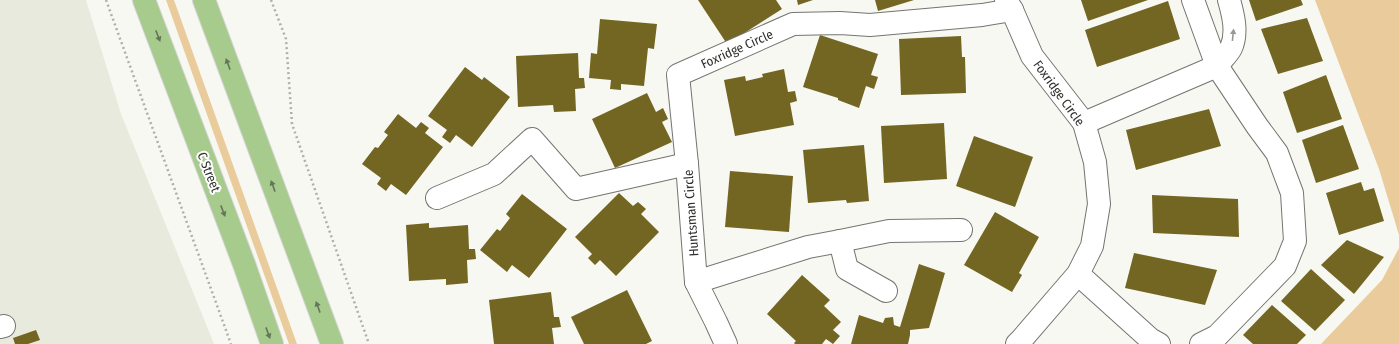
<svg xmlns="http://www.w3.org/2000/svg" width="1399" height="344" viewBox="0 0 1399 344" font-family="'Fira Sans Condensed',sans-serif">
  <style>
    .built { fill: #e8eade }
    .green { fill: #eacb9c }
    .building { fill: #736522 }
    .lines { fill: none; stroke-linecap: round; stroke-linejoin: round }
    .minor-casing { stroke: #747571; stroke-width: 24 }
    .major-casing { stroke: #d5d5d5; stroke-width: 24 }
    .path { stroke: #afafab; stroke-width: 2.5; stroke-dasharray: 2 3; stroke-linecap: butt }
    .minor { stroke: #fff; stroke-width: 22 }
    .major { stroke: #a6cb8c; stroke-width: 22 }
    .oneway { fill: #979796 }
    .oneway2 { fill: #657558 }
    .labels { text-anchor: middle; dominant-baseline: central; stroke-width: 4; stroke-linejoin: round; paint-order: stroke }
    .street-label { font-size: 13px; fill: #2f2f2d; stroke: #fff }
  </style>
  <rect width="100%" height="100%" fill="#f7f8f2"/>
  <polygon class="built" points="0,0 86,0 121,114 214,344 0,344"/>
  <g class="green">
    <polygon points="166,0 174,0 297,344 289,344"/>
    <polygon points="1315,0 1399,0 1399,235 1379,169"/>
    <polygon points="1399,248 1399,344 1321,344 1382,280"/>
  </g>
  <g class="building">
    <polygon points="698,0 776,0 782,9 727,44"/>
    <polygon points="797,0 813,0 798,5"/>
    <polygon points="875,0 914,0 878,11"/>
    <polygon points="1081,0 1148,0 1088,21"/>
    <polygon points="1249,0 1301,0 1303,5 1256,21"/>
    <polygon points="1168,1 1180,39 1097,67 1085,30"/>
    <polygon points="1307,18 1323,61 1278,74 1261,29"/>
    <polygon points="600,19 657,24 654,49 648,48 644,86 621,84 621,90 610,89 611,80 589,78 591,53 597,54"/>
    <polygon points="820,35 878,54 871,75 878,77 874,89 866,86 859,108 838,100 838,98 803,87"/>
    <polygon points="961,36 962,57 965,57 966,93 901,95 899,39"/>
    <polygon points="578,53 579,78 584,78 585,88 575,89 576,111 554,112 553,105 518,107 516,56"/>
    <polygon points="465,67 482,80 484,77 510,97 472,147 456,135 450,143 442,137 447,130 428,116"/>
    <polygon points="784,69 788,92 795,91 797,101 790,103 794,125 735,136 724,80 745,76 746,81 763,77 762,74"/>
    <polygon points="1326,75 1342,119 1297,133 1283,92"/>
    <polygon points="647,93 656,112 663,108 668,119 662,122 672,142 615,168 592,119"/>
    <polygon points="1209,109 1221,146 1136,170 1126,130"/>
    <polygon points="398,114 416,128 421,122 429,128 425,133 443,147 406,195 391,184 386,191 377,184 381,178 362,164 375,147 378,148 388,135 384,132"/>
    <polygon points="944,123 947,179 884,183 881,126"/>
    <polygon points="1343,125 1359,169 1316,183 1302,140"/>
    <polygon points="974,136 1033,157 1015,207 956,186"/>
    <polygon points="864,145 869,201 847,203 846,200 808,203 803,150"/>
    <polygon points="730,171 793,176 789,232 725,227"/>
    <polygon points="1361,182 1364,191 1374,188 1384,221 1339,235 1326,193"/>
    <polygon points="619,193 633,206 638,202 646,209 641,214 659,232 616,276 600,260 595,265 588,258 592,254 575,237"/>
    <polygon points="522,194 567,229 529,278 512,265 507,272 480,250 497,229 500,231 510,218 506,214"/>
    <polygon points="1152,195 1238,199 1239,237 1153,233"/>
    <polygon points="995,212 1039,237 1019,273 1022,275 1012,292 964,265"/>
    <polygon points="429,223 429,228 468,225 469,249 475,249 476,259 467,260 468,283 446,285 446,279 409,281 406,225"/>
    <polygon points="1347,240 1384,257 1354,294 1321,265"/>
    <polygon points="1134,253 1217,270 1205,305 1125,288"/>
    <polygon points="919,264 945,273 929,328 910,330 910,335 908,344 851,344 859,315 883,323 885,318 893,317 894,325 900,327"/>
    <polygon points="1311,269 1345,300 1315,331 1281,301"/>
    <polygon points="802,275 830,300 824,306 841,322 833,330 840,336 833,344 826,339 822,344 795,344 794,343 796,341 767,314"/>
    <polygon points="627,290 652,341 646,344 584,344 571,317"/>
    <polygon points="551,292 554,317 559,317 561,327 552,328 554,344 494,344 489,300"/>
    <polygon points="1272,305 1306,335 1297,344 1253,344 1243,335"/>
    <polygon points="36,330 40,340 28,344 15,344 13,338"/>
  </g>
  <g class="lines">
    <defs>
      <g id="minor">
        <polyline points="1006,0 1012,10 1032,56 1084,123 1095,162 1099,204 1092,246 1078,274 1022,339 1017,344"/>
        <polyline points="1193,0 1217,66 1257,126 1277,153 1292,193 1295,241 1285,266 1217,336 1201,344"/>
        <path d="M 1084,123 L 1217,66 C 1221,60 1228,54 1231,48 C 1238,33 1233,14 1229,0"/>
        <polyline points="437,198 494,174 532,139 576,189 687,164"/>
        <polyline points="840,241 847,269 886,291"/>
        <polyline points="1078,274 1150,339 1159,344"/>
        <polyline points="696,282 808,247 840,241 889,231 961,230"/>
        <polyline points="0,327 4,326"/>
        <polyline points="726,344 716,322 696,282 687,164 678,75 793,24 840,23 870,25 982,15 1012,10"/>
      </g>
      <g id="major">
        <polyline points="144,0 244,264 272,344"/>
        <polyline points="204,0 332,344"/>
      </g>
    </defs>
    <use href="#minor" class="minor-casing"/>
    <use href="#major" class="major-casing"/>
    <g class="path">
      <polyline points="106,0 231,344"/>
      <polyline points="271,0 286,39 292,124 369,344"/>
    </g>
    <use href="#minor" class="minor"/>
    <use href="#major" class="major"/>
  </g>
  <defs><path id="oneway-solid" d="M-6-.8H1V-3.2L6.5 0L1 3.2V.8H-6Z"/></defs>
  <use class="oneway" href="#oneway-solid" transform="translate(1233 35) rotate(-84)"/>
  <g class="oneway2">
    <use href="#oneway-solid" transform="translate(158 36) rotate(69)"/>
    <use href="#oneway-solid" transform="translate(228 64) rotate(-110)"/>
    <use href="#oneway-solid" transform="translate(273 186) rotate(-110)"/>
    <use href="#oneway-solid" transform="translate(223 211) rotate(69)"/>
    <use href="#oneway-solid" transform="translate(318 307) rotate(-110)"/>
    <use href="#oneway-solid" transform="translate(268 333) rotate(70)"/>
  </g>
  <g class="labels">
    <g class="street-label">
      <text transform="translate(737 49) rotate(-24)">Foxridge Circle</text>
      <text transform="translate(1059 93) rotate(54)">Foxridge Circle</text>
      <text transform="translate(209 172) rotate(69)">C Street</text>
      <text transform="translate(691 213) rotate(-94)">Huntsman Circle</text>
    </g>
  </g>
</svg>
